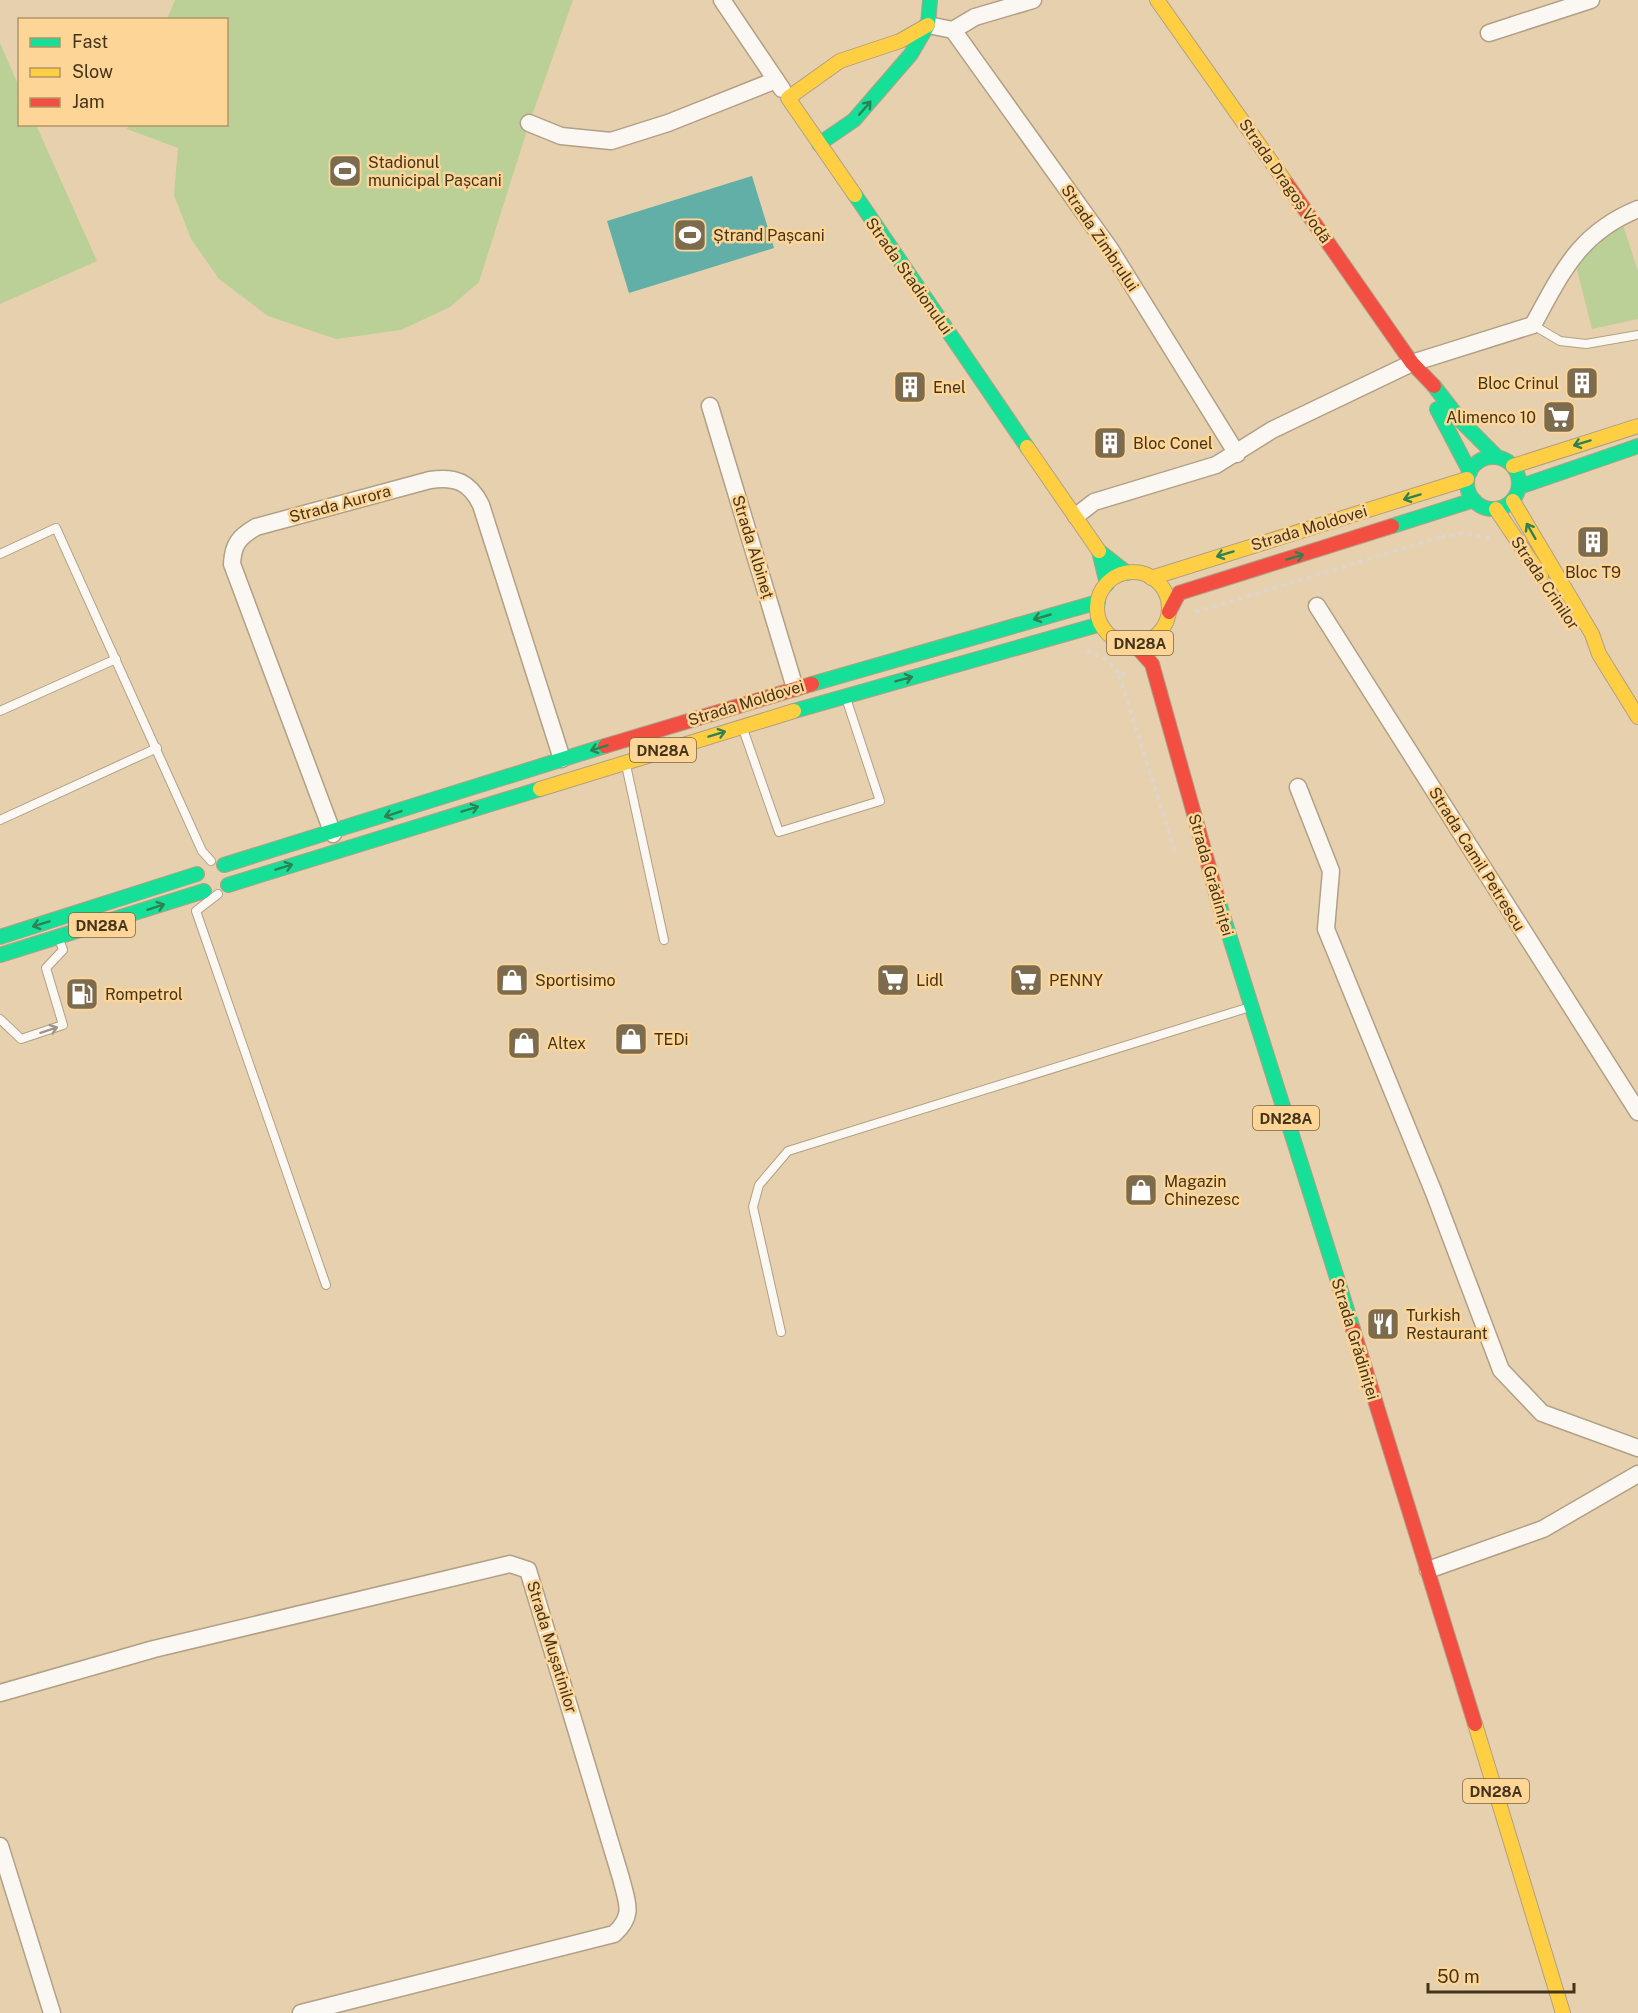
<svg xmlns="http://www.w3.org/2000/svg" width="1638" height="2013" viewBox="0 0 1638 2013" font-family="'Public Sans',sans-serif">
  <style>
    .green { fill: #bbd097 }
    .water { fill: #62afa8 }
    .lines { fill: none; stroke-linecap: round; stroke-linejoin: round }
    .lane-casing { stroke: #b1a085; stroke-width: 10 }
    .street-casing { stroke: #b1a085; stroke-width: 19 }
    .fast-casing { stroke: #b1a085; stroke-width: 16 }
    .slow-casing { stroke: #b1a085; stroke-width: 16 }
    .jam-casing { stroke: #b1a085; stroke-width: 16 }
    .path { stroke: #ddd5ca; stroke-width: 4; stroke-dasharray: 4.5 4.5; stroke-linecap: butt }
    .lane { stroke: #fbf8f3; stroke-width: 8 }
    .street { stroke: #fbf8f3; stroke-width: 16 }
    .fast { stroke: #16e098; stroke-width: 14 }
    .slow { stroke: #ffcf43; stroke-width: 14 }
    .jam { stroke: #f24e42; stroke-width: 14 }
    .oneway { stroke: #2f8153 }
    .oneway2 { stroke: #a09686 }
    .labels { text-anchor: middle; dominant-baseline: central; stroke-width: 5; stroke-linejoin: round; paint-order: stroke }
    .shield { fill: #fdd597; stroke: #7c6440; stroke-width: 1.5 }
    .shield-label { font-size: 15px; font-weight: bold; fill: #44341a }
    .poi-label { font-size: 16px; fill: #44341a; stroke: #fdd597; text-anchor: start }
    .street-label { font-size: 16px; fill: #44341a; stroke: #fdd597 }
  </style>
  <rect width="100%" height="100%" fill="#e6d0ae"/>
  <g class="green">
    <polygon points="175,0 573,0 529,124 479,282 450,307 401,330 336,339 268,316 219,279 191,239 174,195 178,148 127,129 129,124 226,124 226,20 167,19"/>
    <polygon points="0,43 19,87 20,124 36,125 97,261 0,304"/>
    <polygon points="1622,222 1638,271 1638,319 1592,329 1576,266"/>
  </g>
  <polygon class="water" points="752,176 774,248 629,293 607,221"/>
  <g class="lines">
    <defs>
      <g id="lane">
        <polyline points="1533,325 1560,341 1586,344 1638,335"/>
        <polyline points="0,554 56,528 202,851 211,861"/>
        <polyline points="0,711 116,659"/>
        <polyline points="743,729 779,832 880,801 846,698"/>
        <polyline points="626,765 664,940"/>
        <polyline points="0,820 157,748"/>
        <polyline points="218,894 196,911 326,1285"/>
        <polyline points="0,1019 21,1039 63,1025 46,968 63,950 59,939"/>
        <polyline points="781,1332 753,1207 759,1185 788,1151 1250,1007"/>
      </g>
      <g id="street">
        <polyline points="722,0 782,89"/>
        <polyline points="928,25 953,30 975,17 1033,0"/>
        <polyline points="953,30 1110,249 1237,454"/>
        <polyline points="1489,33 1591,0"/>
        <polyline points="529,123 561,136 611,141 668,123 776,80"/>
        <polyline points="710,406 795,688"/>
        <path d="M 1076,516 L 1094,502 L 1216,465 L 1272,430 L 1412,363 L 1533,325 C 1562,272 1579,233 1638,209"/>
        <polyline points="1317,606 1638,1112"/>
        <polyline points="1298,787 1331,871 1326,929 1434,1193 1501,1370 1542,1413 1638,1448"/>
        <path d="M 333,834 L 232,564 C 233,544 239,537 256,527 L 430,480 C 455,476 470,482 481,505 L 562,759"/>
        <polyline points="1428,1570 1543,1529 1638,1474"/>
        <path d="M 0,1693 L 154,1649 L 510,1564 L 528,1570 L 621,1878 C 627,1903 635,1915 614,1934 L 301,2013"/>
        <polyline points="0,1846 52,2013"/>
      </g>
      <g id="fast">
        <polyline points="819,144 854,120 911,54 928,25 930,0"/>
        <polyline points="855,195 1027,447"/>
        <polyline points="1434,386 1461,421 1497,457"/>
        <polyline points="1437,409 1470,472"/>
        <circle cx="1493" cy="483" r="26"/>
        <polyline points="1519,487 1638,446"/>
        <polyline points="1392,526 1474,500"/>
        <polyline points="1107,584 1099,551 1127,573"/>
        <polyline points="812,684 1098,602"/>
        <polyline points="794,711 1101,624"/>
        <polyline points="224,865 605,746"/>
        <polyline points="228,885 540,789"/>
        <polyline points="1219,903 1353,1329"/>
        <polyline points="0,937 197,874"/>
        <polyline points="0,955 204,891"/>
      </g>
      <g id="slow">
        <polyline points="1157,0 1287,184"/>
        <polyline points="855,195 788,98 840,61 900,41 928,25"/>
        <polyline points="1027,447 1099,551"/>
        <polyline points="1513,466 1638,426"/>
        <polyline points="1513,501 1592,634 1599,654 1638,717"/>
        <polyline points="1496,509 1541,576"/>
        <circle cx="1133" cy="608" r="36"/>
        <polyline points="1151,578 1467,479"/>
        <polyline points="540,789 794,711"/>
        <polyline points="1475,1724 1563,2013"/>
      </g>
      <g id="jam">
        <polyline points="1287,184 1412,363 1434,386"/>
        <polyline points="1169,612 1179,593 1392,526"/>
        <polyline points="1134,644 1152,664 1219,903"/>
        <polyline points="605,746 812,684"/>
        <polyline points="1353,1329 1475,1724"/>
      </g>
    </defs>
    <use href="#lane" class="lane-casing"/>
    <use href="#street" class="street-casing"/>
    <use href="#fast" class="fast-casing"/>
    <use href="#slow" class="slow-casing"/>
    <use href="#jam" class="jam-casing"/>
    <g class="path">
      <polyline points="1441,537 1464,533 1490,538"/>
      <polyline points="1195,612 1441,537 1440,532"/>
      <polyline points="1169,650 1172,631"/>
      <path d="M 1086,651 C 1102,656 1111,661 1119,675 L 1131,671"/>
      <polyline points="1119,675 1176,854"/>
    </g>
    <use href="#lane" class="lane"/>
    <use href="#street" class="street"/>
    <use href="#fast" class="fast"/>
    <use href="#slow" class="slow"/>
    <use href="#jam" class="jam"/>
  </g>
  <defs><path id="oneway-shaft" d="M-6 0H5M1.5-3L5.5 0L1.5 3" fill="none" stroke-width="1.6" stroke-linecap="round" stroke-linejoin="round" transform="scale(1.5)"/></defs>
  <g class="oneway">
    <use href="#oneway-shaft" transform="translate(865 108) rotate(-49)"/>
    <use href="#oneway-shaft" transform="translate(1582 443) rotate(163)"/>
    <use href="#oneway-shaft" transform="translate(1412 497) rotate(163)"/>
    <use href="#oneway-shaft" transform="translate(1531 531) rotate(-120)"/>
    <use href="#oneway-shaft" transform="translate(1225 554) rotate(163)"/>
    <use href="#oneway-shaft" transform="translate(1295 557) rotate(-17)"/>
    <use href="#oneway-shaft" transform="translate(1042 617) rotate(164)"/>
    <use href="#oneway-shaft" transform="translate(904 679) rotate(-15)"/>
    <use href="#oneway-shaft" transform="translate(717 734) rotate(-17)"/>
    <use href="#oneway-shaft" transform="translate(599 748) rotate(163)"/>
    <use href="#oneway-shaft" transform="translate(470 809) rotate(-17)"/>
    <use href="#oneway-shaft" transform="translate(393 814) rotate(162)"/>
    <use href="#oneway-shaft" transform="translate(284 867) rotate(-17)"/>
    <use href="#oneway-shaft" transform="translate(156 907) rotate(-18)"/>
    <use href="#oneway-shaft" transform="translate(41 924) rotate(163)"/>
  </g>
  <use class="oneway2" href="#oneway-shaft" transform="translate(49 1030) rotate(-18)"/>
  <defs>
    <symbol id="stadium-square" viewBox="-11 -11 22 22"><rect x="-9" y="-9" width="18" height="18" rx="4" fill="#7d6b4e" stroke="#fdd597"/><path d="M0-5a6.5 5 0 1 0 0 10a6.5 5 0 1 0 0-10ZM-3.5-1.8h7v3.6h-7Z" fill="#fff"/></symbol>
    <symbol id="building-square" viewBox="-11 -11 22 22"><rect x="-9" y="-9" width="18" height="18" rx="4" fill="#7d6b4e" stroke="#fdd597"/><path d="M-4-6H4V6H1V3H-1V6H-4ZM-2.5-4.3h1.7v1.8h-1.7ZM.8-4.3h1.7v1.8H.8ZM-2.5-1h1.7V.8h-1.7ZM.8-1h1.7V.8H.8Z" fill="#fff"/></symbol>
    <symbol id="supermarket-square" viewBox="-11 -11 22 22"><rect x="-9" y="-9" width="18" height="18" rx="4" fill="#7d6b4e" stroke="#fdd597"/><path d="M-6-5.5h2.5l.6 2H6L4.5 2H-2.5L-4.4-4H-6ZM-1.5 3.2a1.3 1.3 0 1 0 .1 0ZM3 3.2a1.3 1.3 0 1 0 .1 0Z" fill="#fff"/></symbol>
    <symbol id="shop-square" viewBox="-11 -11 22 22"><rect x="-9" y="-9" width="18" height="18" rx="4" fill="#7d6b4e" stroke="#fdd597"/><path d="M-5-2.5h2.3a2.7 3.5 0 0 1 5.4 0H5L5.5 6h-11ZM-1.5-2.5h3a1.5 2.3 0 0 0-3 0Z" fill="#fff"/></symbol>
    <symbol id="fuel-square" viewBox="-11 -11 22 22"><rect x="-9" y="-9" width="18" height="18" rx="4" fill="#7d6b4e" stroke="#fdd597"/><path d="M-5.5-6h7V0h2V4h1.3V-2.5L3-4.5l.8-.8L6-3V5H2.5V1h-1V6h-7ZM-4.2-4.7v3.2H.2V-4.7Z" fill="#fff"/></symbol>
    <symbol id="restaurant-square" viewBox="-11 -11 22 22"><rect x="-9" y="-9" width="18" height="18" rx="4" fill="#7d6b4e" stroke="#fdd597"/><path d="M-5-6h1v4h1v-4h1v4h1v-4h1v5L-1.5 .5V6h-2V.5L-5-1ZM5-6V6H3V1.5H1.5Q1.5-4 5-6Z" fill="#fff"/></symbol>
  </defs>
  <g fill-rule="evenodd">
    <use href="#stadium-square" x="326" y="152" width="38" height="38"/>
    <use href="#stadium-square" x="671" y="216" width="38" height="38"/>
    <use href="#building-square" x="1563" y="364" width="38" height="38"/>
    <use href="#building-square" x="891" y="368" width="38" height="38"/>
    <use href="#supermarket-square" x="1540" y="398" width="38" height="38"/>
    <use href="#building-square" x="1091" y="424" width="38" height="38"/>
    <use href="#building-square" x="1574" y="523" width="38" height="38"/>
    <use href="#shop-square" x="493" y="961" width="38" height="38"/>
    <use href="#supermarket-square" x="874" y="961" width="38" height="38"/>
    <use href="#supermarket-square" x="1007" y="961" width="38" height="38"/>
    <use href="#fuel-square" x="63" y="975" width="38" height="38"/>
    <use href="#shop-square" x="612" y="1020" width="38" height="38"/>
    <use href="#shop-square" x="505" y="1024" width="38" height="38"/>
    <use href="#shop-square" x="1122" y="1171" width="38" height="38"/>
    <use href="#restaurant-square" x="1364" y="1305" width="38" height="38"/>
  </g>
  <g class="labels">
    <g class="shield">
      <rect x="1107" y="631" width="66" height="24" rx="4.5"/>
      <rect x="630" y="738" width="66" height="24" rx="4.5"/>
      <rect x="69" y="913" width="66" height="24" rx="4.5"/>
      <rect x="1253" y="1106" width="66" height="24" rx="4.5"/>
      <rect x="1463" y="1779" width="66" height="24" rx="4.5"/>
    </g>
    <g class="shield-label">
      <text x="1140" y="643">DN28A</text>
      <text x="663" y="750">DN28A</text>
      <text x="102" y="925">DN28A</text>
      <text x="1286" y="1118">DN28A</text>
      <text x="1496" y="1791">DN28A</text>
    </g>
    <g class="poi-label">
      <text x="368" y="162">Stadionul<tspan x="368" dy="18">municipal Pașcani</tspan></text>
      <text x="713" y="235">Ștrand Pașcani</text>
      <text x="1559" y="383" text-anchor="end">Bloc Crinul</text>
      <text x="933" y="387">Enel</text>
      <text x="1536" y="417" text-anchor="end">Alimenco 10</text>
      <text x="1133" y="443">Bloc Conel</text>
      <text x="1593" y="572" text-anchor="middle">Bloc T9</text>
      <text x="535" y="980">Sportisimo</text>
      <text x="916" y="980">Lidl</text>
      <text x="1049" y="980">PENNY</text>
      <text x="105" y="994">Rompetrol</text>
      <text x="654" y="1039">TEDi</text>
      <text x="547" y="1043">Altex</text>
      <text x="1164" y="1181">Magazin<tspan x="1164" dy="18">Chinezesc</tspan></text>
      <text x="1406" y="1315">Turkish<tspan x="1406" dy="18">Restaurant</tspan></text>
    </g>
    <g class="street-label">
      <text transform="translate(1285 181) rotate(55)">Strada Dragoș Vodă</text>
      <text transform="translate(1100 238) rotate(56)">Strada Zimbrului</text>
      <text transform="translate(909 276) rotate(55)">Strada Stadionului</text>
      <text transform="translate(340 504) rotate(-15)">Strada Aurora</text>
      <text transform="translate(1309 528) rotate(-17)">Strada Moldovei</text>
      <text transform="translate(753 547) rotate(73)">Strada Albineț</text>
      <text transform="translate(1545 583) rotate(56)">Strada Crinilor</text>
      <text transform="translate(746 703) rotate(-17)">Strada Moldovei</text>
      <text transform="translate(1477 859) rotate(58)">Strada Camil Petrescu</text>
      <text transform="translate(1211 875) rotate(74)">Strada Grădiniței</text>
      <text transform="translate(1355 1339) rotate(73)">Strada Grădiniței</text>
      <text transform="translate(552 1647) rotate(73)">Strada Mușatinilor</text>
    </g>
  </g>
  <rect x="18" y="18" width="210" height="108" fill="#fdd597" stroke="#b39565" stroke-width="1.5"/>
  <rect x="30" y="38" width="30" height="9" fill="#16e098" stroke="#b39565" stroke-width="1.5"/>
  <text x="72" y="48" font-size="18" fill="#44341a">Fast</text>
  <rect x="30" y="68" width="30" height="9" fill="#ffcf43" stroke="#b39565" stroke-width="1.5"/>
  <text x="72" y="78" font-size="18" fill="#44341a">Slow</text>
  <rect x="30" y="98" width="30" height="9" fill="#f24e42" stroke="#b39565" stroke-width="1.5"/>
  <text x="72" y="108" font-size="18" fill="#44341a">Jam</text>
  <path d="M1428 1983v9h146v-9" fill="none" stroke="#44341a" stroke-width="3"/>
  <text x="1437" y="1983" font-size="18" fill="#44341a" stroke="#fdd597" stroke-width="4.5" paint-order="stroke">50 m</text>
</svg>
